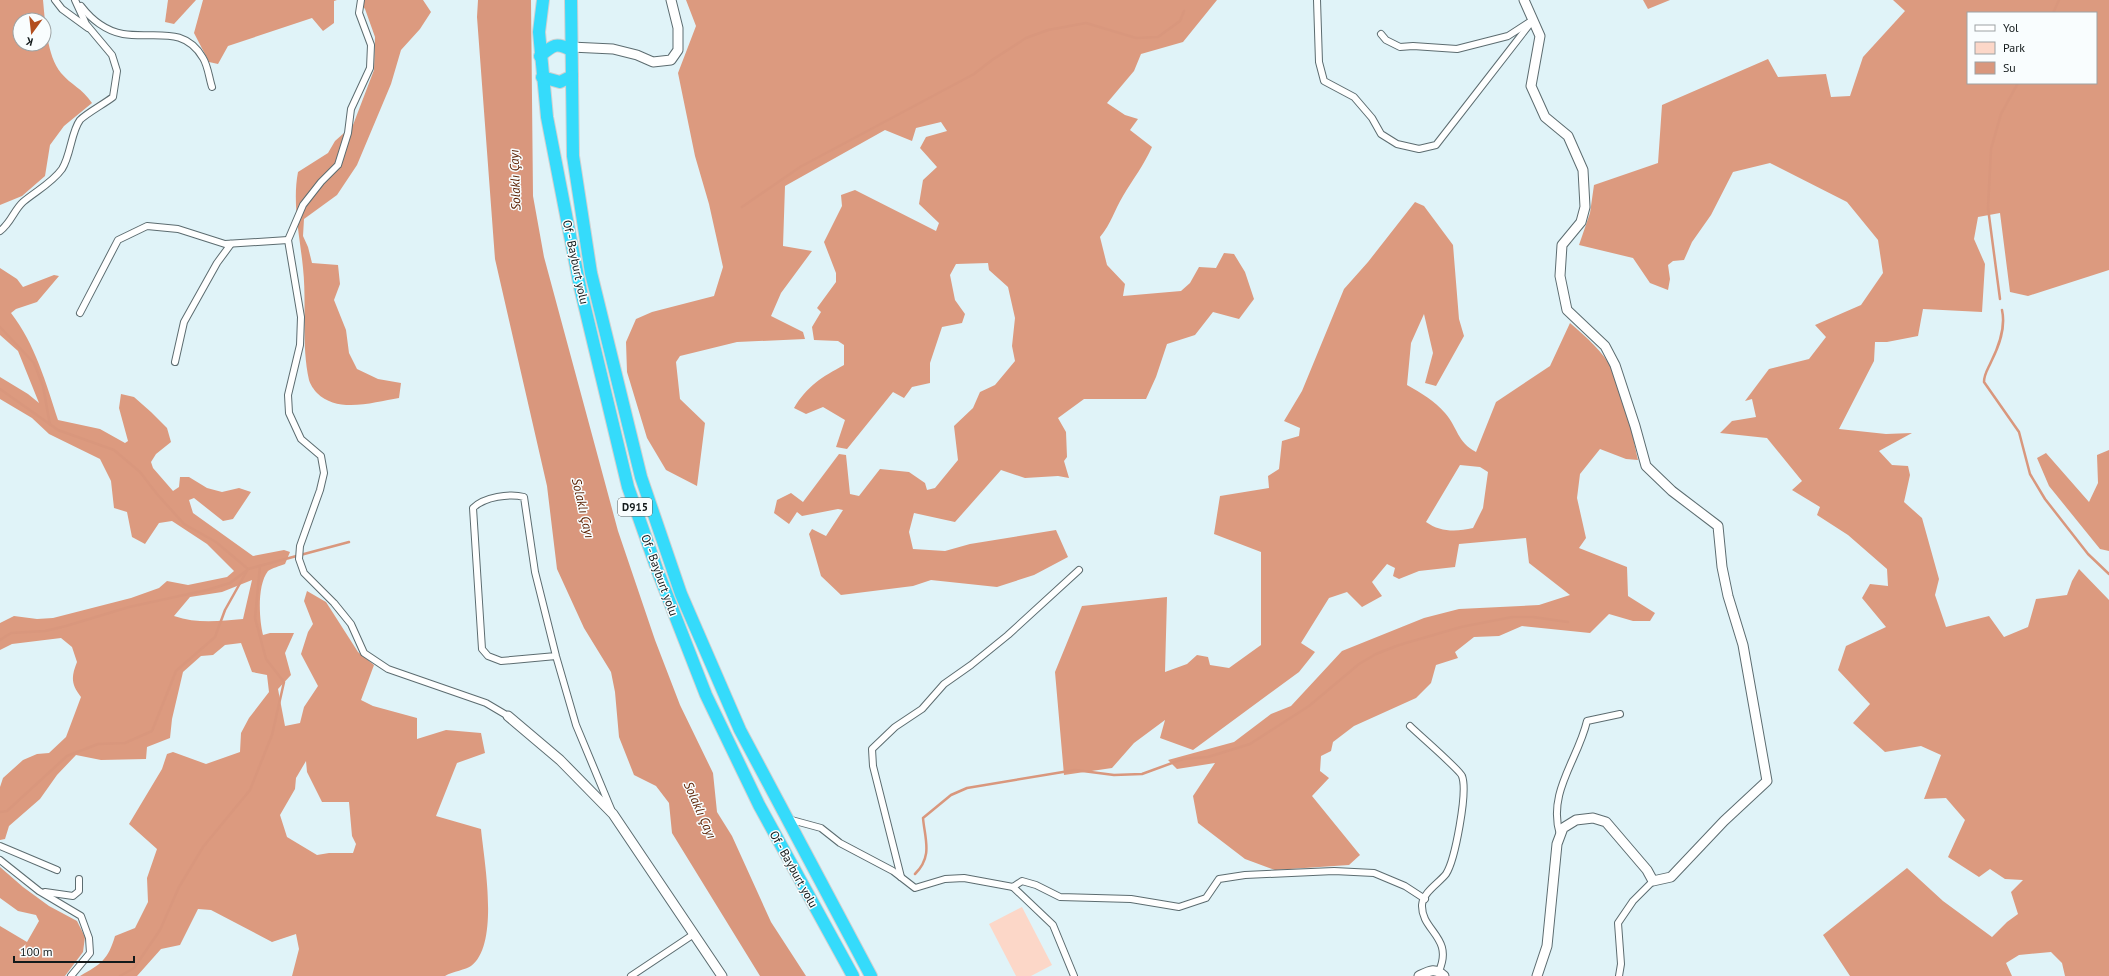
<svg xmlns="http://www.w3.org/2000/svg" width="2109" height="976" viewBox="0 0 2109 976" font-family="'PT Sans',sans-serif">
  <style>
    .green { fill: #fcd7c8 }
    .forest { fill: #dc9a7f; fill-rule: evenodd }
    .water { fill: #d9977d }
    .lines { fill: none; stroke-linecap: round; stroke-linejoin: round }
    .stream { stroke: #d9977d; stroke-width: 2.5 }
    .street-casing { stroke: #5c6c70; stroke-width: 8 }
    .secondary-casing { stroke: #5c6c70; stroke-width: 11 }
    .highway-casing { stroke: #d0d1d1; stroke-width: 14 }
    .street { stroke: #fff; stroke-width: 6 }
    .secondary { stroke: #fff; stroke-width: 9 }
    .highway { stroke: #35dbfb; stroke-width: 12 }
    .labels { text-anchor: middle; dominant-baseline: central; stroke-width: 3; stroke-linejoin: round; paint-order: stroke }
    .shield { fill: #f9fdfe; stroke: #585e5f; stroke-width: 1 }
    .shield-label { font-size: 11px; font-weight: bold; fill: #131a1b }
    .street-label { font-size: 12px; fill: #131a1b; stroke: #f9fdfe }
    .water-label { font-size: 13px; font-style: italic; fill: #5c2204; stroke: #f9fdfe }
  </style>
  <rect width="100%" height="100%" fill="#e0f3f8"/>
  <polygon class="green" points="1022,907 1052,965 1031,976 1016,976 989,924"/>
  <g class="forest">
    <path d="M 0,0 L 43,0 C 45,21 47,56 61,73 C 71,85 82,88 92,103 L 64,126 L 50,145 L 45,176 L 22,196 L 0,205 ZM 20,20 L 44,20 L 44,44 L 20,44 Z"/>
    <polygon points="168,0 196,0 174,24 165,22"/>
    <polygon points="203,0 337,0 334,1 334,23 323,31 312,18 228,46 218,64 209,62 194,33"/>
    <path d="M 358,0 L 423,0 L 431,12 L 420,29 L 401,50 L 391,84 L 357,165 L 337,195 L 304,219 L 303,236 L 308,247 L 312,263 L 338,265 L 340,284 L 334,300 L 346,330 L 349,353 L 357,369 L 378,379 L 401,383 L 399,398 C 374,402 338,414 317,393 C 314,390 310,384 309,380 C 301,344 307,305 303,268 C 300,237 292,203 298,172 L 328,153 L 335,141 L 353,125 L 374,70 L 375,37 L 365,9 Z"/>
    <path d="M 686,0 L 1217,0 L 1183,42 L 1141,54 L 1134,71 L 1107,103 L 1125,115 L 1138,119 L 1130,130 L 1152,147 C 1144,165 1133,179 1123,196 C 1115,209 1111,224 1100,237 L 1107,265 L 1125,284 L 1123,296 L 1181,291 L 1190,283 L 1199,267 L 1216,268 L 1224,253 L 1234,254 L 1245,272 L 1254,299 L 1239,319 L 1213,312 L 1195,335 L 1167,344 L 1156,377 L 1146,399 L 1084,399 L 1058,418 L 1066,432 L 1067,457 L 1064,461 L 1069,478 L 1058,476 L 1025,478 L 1001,470 L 955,522 L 914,513 L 909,532 L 913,549 L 945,551 L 970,544 L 1056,530 L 1068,557 L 1034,575 L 997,587 L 931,580 L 913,586 L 841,595 L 821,576 L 809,534 L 812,529 L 826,536 L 843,510 L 838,509 L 802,516 L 797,512 L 789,524 L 774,513 L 777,500 L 791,493 L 803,502 L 839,454 L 846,455 L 850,494 L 859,496 L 880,469 L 909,472 L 925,483 L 927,490 L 935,488 L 958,460 L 954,426 L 973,408 L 980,392 L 995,385 L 1015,361 L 1012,346 L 1015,318 L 1008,287 L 989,270 L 988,263 L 956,264 L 950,275 L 955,300 L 965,314 L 962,323 L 942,327 L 930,363 L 930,383 L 912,387 L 904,398 L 893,392 L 847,449 L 836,447 L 845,420 L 823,407 L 806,414 L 794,408 C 807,386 822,377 844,365 L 844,345 L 838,341 L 814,340 L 812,327 L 821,312 L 817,308 L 836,282 L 836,273 L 824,242 L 842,206 L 841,195 L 855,190 L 936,231 L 939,223 L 919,204 L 923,180 L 937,167 L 920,148 L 926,137 L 947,131 L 941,122 L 916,128 L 912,141 L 885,130 L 785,186 L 783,246 L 812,251 L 781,293 L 771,316 L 803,332 L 805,339 L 737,342 L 680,356 L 676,362 L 680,399 L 705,423 L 697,486 L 666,470 L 647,438 L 627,372 L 626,342 L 636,319 L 652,312 L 714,296 L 723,267 L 709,204 L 695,156 L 678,73 L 696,26 Z"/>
    <polygon points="1643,0 1670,0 1648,9"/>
    <path d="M 1893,0 L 2109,0 L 2109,270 L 2028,296 L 2010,292 L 2000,213 L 1978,217 L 1974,239 L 1985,264 L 1982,312 L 1923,309 L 1918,336 L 1887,342 L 1875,342 L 1874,361 L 1839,429 L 1886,434 L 1912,433 L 1879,451 L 1892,465 L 1908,466 L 1910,475 L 1904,502 L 1922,518 L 1939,579 L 1935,595 L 1946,627 L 1989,616 L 2004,637 L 2028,627 L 2036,599 L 2067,595 L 2072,581 L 2079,569 L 2109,600 L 2109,976 L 2065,976 L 2062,963 L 2051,952 L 2019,955 L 2006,963 L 2012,976 L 1850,976 L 1823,935 L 1907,868 L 1943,901 L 1992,937 L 2007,922 L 2018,914 L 2011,892 L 2023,880 L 2005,879 L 1990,869 L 1979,877 L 1948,857 L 1965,820 L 1946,798 L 1924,799 L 1941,755 L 1921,746 L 1885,752 L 1853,723 L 1870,704 L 1838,670 L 1846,646 L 1886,627 L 1862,598 L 1870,584 L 1888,586 L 1887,569 L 1848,535 L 1817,515 L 1820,507 L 1792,490 L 1802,481 L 1767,438 L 1720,433 L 1732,421 L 1756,417 L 1752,399 L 1745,401 L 1769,369 L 1809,359 L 1826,337 L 1815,325 L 1861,305 L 1883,273 L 1878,240 L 1847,202 L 1770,163 L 1733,172 L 1711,215 L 1692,242 L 1684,260 L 1673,261 L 1668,265 L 1670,279 L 1668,290 L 1650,283 L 1633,258 L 1579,245 L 1590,213 L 1594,185 L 1658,163 L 1662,105 L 1768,59 L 1778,77 L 1826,74 L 1831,97 L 1850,96 L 1863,57 L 1905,11 ZM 1968,13 L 2096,13 L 2096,83 L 1968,83 Z"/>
    <path d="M 1415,202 L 1424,206 L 1453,245 L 1459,319 L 1464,336 L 1436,386 L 1425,383 L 1433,353 L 1424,314 L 1411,343 L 1407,385 C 1421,393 1435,401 1445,413 C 1458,428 1457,442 1476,452 L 1496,402 L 1550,366 L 1570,323 C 1586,337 1604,352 1613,371 C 1625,395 1632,433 1638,460 L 1626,459 L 1600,449 L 1580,474 L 1577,498 L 1586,538 L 1579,548 L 1627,567 L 1628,596 L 1655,613 L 1650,621 L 1633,621 L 1609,614 L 1590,633 L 1522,626 L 1499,636 L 1474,637 L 1455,652 L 1458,658 L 1436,665 L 1431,683 L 1416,698 L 1354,726 L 1333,742 L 1331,751 L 1321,756 L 1320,771 L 1329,778 L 1312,796 L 1360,855 L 1349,865 L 1275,870 L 1245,859 L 1198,823 L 1193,796 L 1215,763 L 1177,769 L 1168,760 L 1234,742 L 1271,714 L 1291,706 L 1342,651 L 1424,618 L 1459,609 L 1539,605 L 1570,595 L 1529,563 L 1526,538 L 1459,544 L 1455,567 L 1419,571 L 1399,579 L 1393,576 L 1395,568 L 1387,564 L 1372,582 L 1382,596 L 1362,607 L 1347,592 L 1329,598 L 1301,643 L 1315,652 L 1299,672 L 1193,750 L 1160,738 L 1165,720 L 1134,743 L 1112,768 L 1064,775 L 1055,672 L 1082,606 L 1167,597 L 1165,672 L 1187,664 L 1197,655 L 1208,657 L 1210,665 L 1229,668 L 1261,645 L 1261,552 L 1214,534 L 1220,496 L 1269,488 L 1268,476 L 1279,469 L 1282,441 L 1299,436 L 1300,428 L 1284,421 L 1302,391 L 1344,289 L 1368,262 ZM 1460,465 L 1480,467 L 1488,472 L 1483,508 L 1473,528 C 1456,532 1440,532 1426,522 Z"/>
    <path d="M 0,268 L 17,279 L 23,287 L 54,275 L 59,276 L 37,302 L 16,309 L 11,313 C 35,344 46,383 58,420 L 100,429 L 125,443 L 128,441 L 119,408 L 121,394 L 134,397 L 151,412 L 167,428 L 171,442 L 156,454 L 151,462 L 153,468 L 173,491 L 179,487 L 180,477 L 189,477 L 207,488 L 222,492 L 239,488 L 251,492 L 233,519 L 223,521 L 194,498 L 189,500 L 193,513 L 253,556 L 284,550 L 290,552 L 285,564 C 280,566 272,568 268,571 C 257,585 259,619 263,635 L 270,633 L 294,633 L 285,653 L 291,675 L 278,689 L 285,726 L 300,723 L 304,707 L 318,686 L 301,654 L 308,632 L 313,624 L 304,601 L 307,591 L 326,602 L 358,652 L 374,665 L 361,700 L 373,706 L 417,718 L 417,739 L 446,730 L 481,733 L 485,753 L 457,763 L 436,816 L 481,829 C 484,861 500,944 471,966 C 466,970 453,971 445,976 L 292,976 L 299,949 L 296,934 L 272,942 L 211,910 L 198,909 L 180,945 L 161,949 L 137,976 L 80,976 C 101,964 108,960 115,936 L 135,928 L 148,902 L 147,878 L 157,849 L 129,824 L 162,769 L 167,754 L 173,752 L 206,764 L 240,752 L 241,733 L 249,718 L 269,692 L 267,675 L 252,672 L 241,643 L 225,645 L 213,655 L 201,656 L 183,672 L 172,719 L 170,738 L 147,747 L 146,759 L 101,760 L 76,755 L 57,775 L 40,799 L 9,826 L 5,839 L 0,840 L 0,787 L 3,778 L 23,760 L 37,754 L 49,753 L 66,737 L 81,697 C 71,684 71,677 77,662 L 72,647 L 61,638 L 12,644 L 0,650 L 0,623 L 14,616 L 37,619 L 53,618 L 131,598 L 159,588 L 167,581 L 188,585 L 227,577 L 234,571 L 207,544 L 172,521 L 159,523 L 145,544 L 132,537 L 127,512 L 114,508 L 111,481 L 100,459 L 49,434 L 32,418 L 0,399 L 0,377 L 28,394 L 39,403 L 18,351 L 0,335 ZM 252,580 L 243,619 C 220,621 197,624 174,616 L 190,597 L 222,592 ZM 306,761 L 307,772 L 322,802 L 349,802 L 352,836 L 356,844 L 353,853 L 329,853 L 317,855 L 287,837 L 280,815 L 295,789 L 296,778 Z"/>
    <polygon points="2109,450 2109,551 2100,549 2049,486 2037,458 2046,453 2089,502 2098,483 2097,455"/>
    <polygon points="0,867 23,887 49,906 77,921 85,937 83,952 65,976 0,976 0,926 27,942 39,921 36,915 18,911 0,898"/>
  </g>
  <polygon class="water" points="478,0 531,0 533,196 544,257 618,531 655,640 680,705 713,773 717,812 732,836 771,922 806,976 760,976 672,833 669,803 656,786 634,775 619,737 615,692 611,672 584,628 557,569 547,486 495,259 477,17"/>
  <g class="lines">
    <g class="stream">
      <polyline points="2053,13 2059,0"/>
      <polyline points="742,207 800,167 974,74 992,60 1026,38 1048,30 1086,23 1136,38 1158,37 1180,21 1184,11"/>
      <polyline points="2000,299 1988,208 1991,149 2001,114 2018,83"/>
      <path d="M 2002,310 C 2006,328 1999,346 1991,362 C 1988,369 1984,374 1984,382 L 2019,432 L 2030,474 L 2045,499 L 2088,554 L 2109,574"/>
      <polyline points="0,327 34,363 43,386 50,425"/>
      <polyline points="0,389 58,430 114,450 140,472 157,494 184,524 216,542 248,569 349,542"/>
      <polyline points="0,640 11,633 45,631 66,626 129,607 207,590 230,583 246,571"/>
      <polyline points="0,812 7,811 67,756 98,744 125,743 152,731 176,671 215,637 225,610 248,569"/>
      <path d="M 915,874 C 933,856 925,840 923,818 L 951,795 L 967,788 L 1075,770 L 1114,775 L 1142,774 L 1183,759 L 1208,757 L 1250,744 L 1309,706 L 1359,664 L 1376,654 L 1399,645 L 1461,627 L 1512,617 L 1533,617 L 1568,622"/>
      <polyline points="120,976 134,968 160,930 179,887 203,847 250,790 272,735 284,682 266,659 255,618 260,566"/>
    </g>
    <defs>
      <g id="street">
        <polyline points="55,0 62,9 88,28"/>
        <polyline points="361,0 359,13 371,45 370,68 351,109 348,133 338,165 321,182 303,205 288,240 301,317 300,345 288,395 289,413 301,439 321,456 324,473 320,490 300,546 299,559 304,573 334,603 351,624 364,653 388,669 486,703 508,716"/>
        <polyline points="1317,0 1319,62 1324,81 1354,97 1372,118 1381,134 1397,144 1419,149 1436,145 1533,20"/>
        <path d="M 81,6 C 91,19 106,31 123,34 C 154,39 184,25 203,58 C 208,66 209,78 212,87"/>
        <polyline points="1381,34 1386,40 1400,47 1413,46 1457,49 1508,36 1528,23"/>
        <path d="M 0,231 C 11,223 14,210 23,202 C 36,191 52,183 62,169 C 71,155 71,132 80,120 C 87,113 104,104 113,97 L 117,71 L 112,55 L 86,24 L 75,0"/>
        <polyline points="80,313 118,240 147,226 178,229 225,244 288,240"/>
        <polyline points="175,362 184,322 217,263 231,244"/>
        <path d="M 556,656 L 501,661 L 488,656 L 482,649 L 473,508 C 484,497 510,493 524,497 L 535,572 L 556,656 L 576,725 L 611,809"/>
        <path d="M 1410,726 C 1418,734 1460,770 1462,776 C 1468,792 1455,860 1446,874 C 1439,883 1423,892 1422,905 C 1421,931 1454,937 1439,971"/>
        <polyline points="788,819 821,828 840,843 893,871 915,888 945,879 964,878 1013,887 1022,881 1036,885 1060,897 1131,899 1179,907 1206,898 1219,879 1245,875 1334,871 1374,873 1405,886 1425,899"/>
        <path d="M 1560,835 C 1547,792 1578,760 1587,721 L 1620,714"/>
        <polyline points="0,846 57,870"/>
        <polyline points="0,860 39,891 81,916 89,938 90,953 71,976"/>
        <polyline points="901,877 873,766 872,749 895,727 922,709 944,684 971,665 1008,635 1079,570"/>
        <polyline points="1013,887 1053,925 1074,976"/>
        <polyline points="45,892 73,896 79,891 79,879"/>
        <polyline points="631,976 694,934"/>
        <polyline points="1619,976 1621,964 1618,923 1633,901 1653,881"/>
      </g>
      <g id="secondary">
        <polyline points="1524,0 1540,36 1531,86 1545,117 1568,136 1583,170 1585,207 1581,222 1562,245 1560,276 1567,310 1605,346 1615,365 1635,426 1646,466 1672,491 1718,526 1722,567 1728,596 1743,645 1767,781 1724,821 1671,877 1653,881 1647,870 1606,822 1593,818 1576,820 1563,828 1557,844 1547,946 1537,976"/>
        <polyline points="571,47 613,49 637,55 653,62 671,60 678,50 678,28 671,0"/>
        <polyline points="508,716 560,760 613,814 722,976"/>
        <path d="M 1419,976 C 1429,971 1435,967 1444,976"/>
      </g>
      <g id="highway">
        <polyline points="543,0 539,32 547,117 580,287 628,487 658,572 706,695 759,805 853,976"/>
        <polyline points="571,0 573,156 591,273 641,477 681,594 740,730 871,976"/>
        <path d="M 540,56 C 553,45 556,42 571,50"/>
        <polyline points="542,77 560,82 572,76"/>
      </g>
    </defs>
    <use href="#street" class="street-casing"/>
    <use href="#secondary" class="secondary-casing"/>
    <use href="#highway" class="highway-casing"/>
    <use href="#street" class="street"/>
    <use href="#secondary" class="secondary"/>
    <use href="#highway" class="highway"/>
  </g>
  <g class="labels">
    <rect class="shield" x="618" y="498" width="34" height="18" rx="3"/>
    <g class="shield-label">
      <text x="635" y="507">D915</text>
    </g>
    <g class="street-label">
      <text transform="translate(576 262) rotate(78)">Of - Bayburt yolu</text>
      <text transform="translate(660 575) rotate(70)">Of - Bayburt yolu</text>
      <text transform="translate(794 869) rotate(61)">Of - Bayburt yolu</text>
    </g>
    <g class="water-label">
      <text transform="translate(515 180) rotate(-92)">Solaklı Çayı</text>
      <text transform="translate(583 508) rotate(77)">Solaklı Çayı</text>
      <text transform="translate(700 810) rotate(66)">Solaklı Çayı</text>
    </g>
  </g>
  <rect x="1967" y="12" width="130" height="72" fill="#f9fdfe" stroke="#9da2a3"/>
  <rect x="1975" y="25" width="20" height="6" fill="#ffffff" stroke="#9da2a3"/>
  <text x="2003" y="32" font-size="12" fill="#131a1b">Yol</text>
  <rect x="1975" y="42" width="20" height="12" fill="#fcd7c8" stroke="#9da2a3"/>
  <text x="2003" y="52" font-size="12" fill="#131a1b">Park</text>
  <rect x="1975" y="62" width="20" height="12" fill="#d9977d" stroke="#9da2a3"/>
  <text x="2003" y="72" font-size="12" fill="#131a1b">Su</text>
  <g transform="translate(32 32) rotate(195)"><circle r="19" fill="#f9fdfe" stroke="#9da2a3"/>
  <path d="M0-3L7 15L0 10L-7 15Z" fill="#b34e1f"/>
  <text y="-6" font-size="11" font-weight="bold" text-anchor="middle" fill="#131a1b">K</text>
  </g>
  <path d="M14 956v6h120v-6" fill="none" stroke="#131a1b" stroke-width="2"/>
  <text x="20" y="956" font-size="12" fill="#131a1b" stroke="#f9fdfe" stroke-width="3" paint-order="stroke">100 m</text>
</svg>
